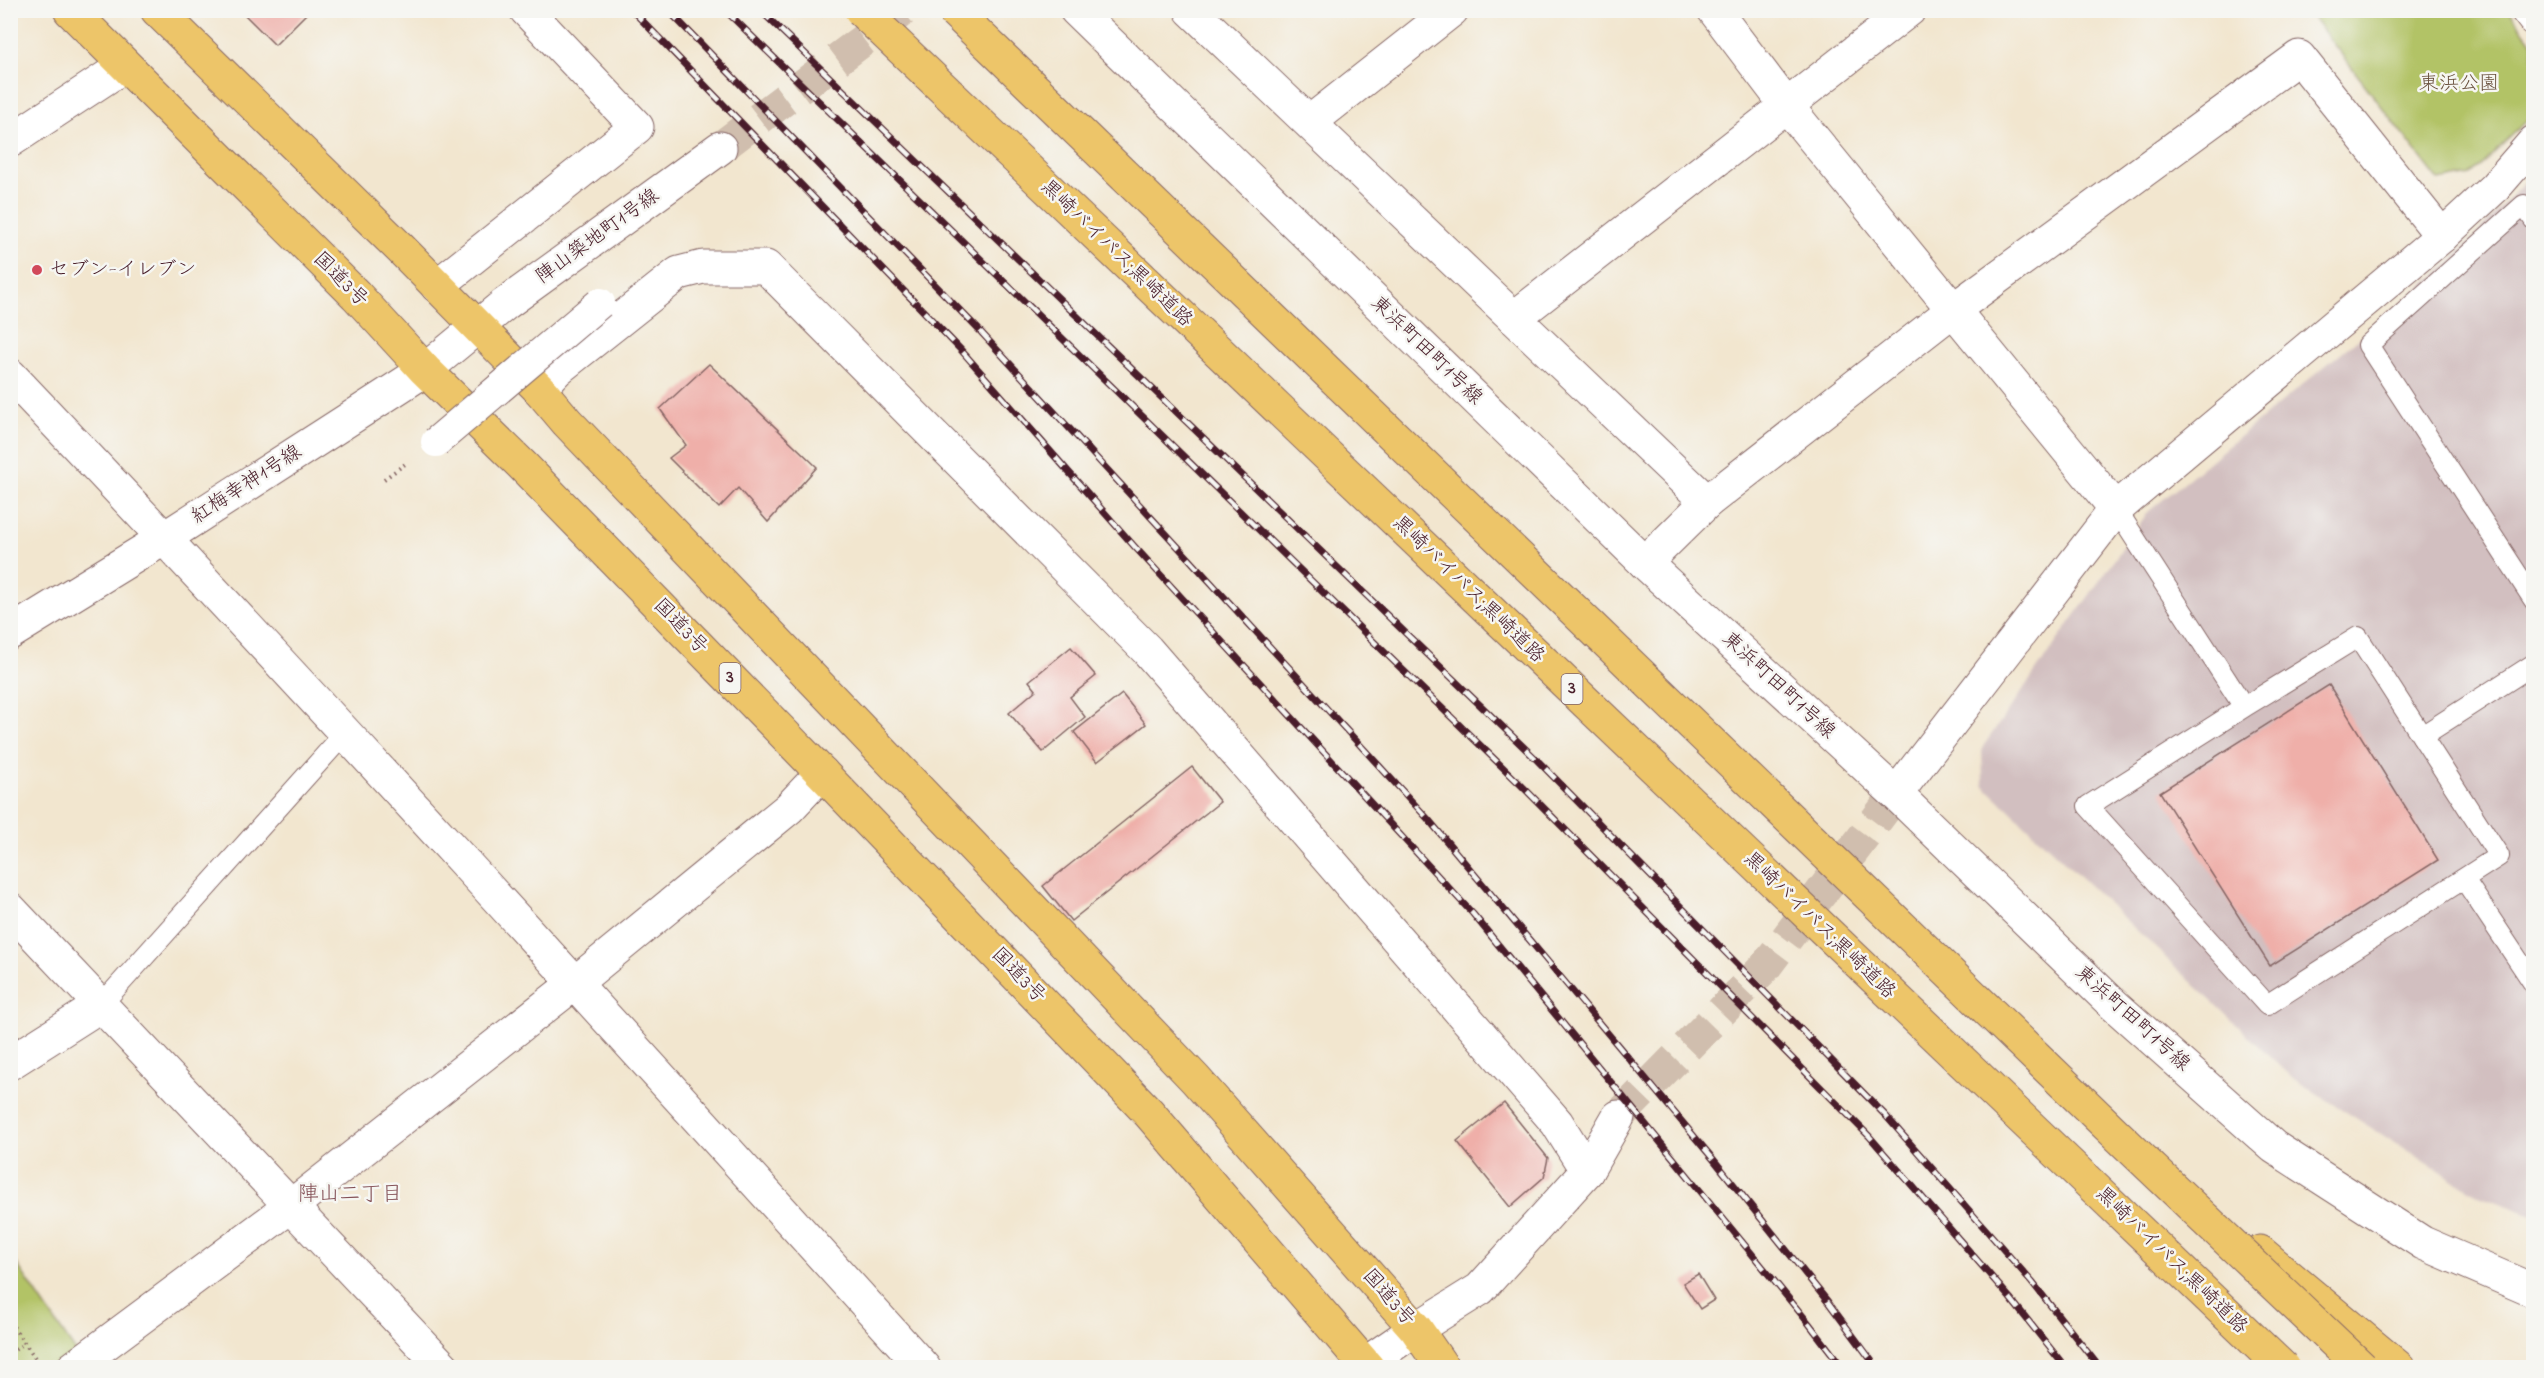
<svg xmlns="http://www.w3.org/2000/svg" width="2544" height="1378" viewBox="0 0 2544 1378" font-family="'Indie Flower','Klee One',sans-serif">
  <style>
    .industrial { fill: #d2bfc0 }
    .green { fill: #b2c366; stroke: #7e7148; stroke-width: 1.5 }
    .building { fill: #efafa9 }
    .lines { fill: none; stroke-linecap: round; stroke-linejoin: round }
    .minor-tunnel { stroke: #d0beae; stroke-width: 33; stroke-dasharray: 33 16; stroke-linecap: butt }
    .tertiary-tunnel { stroke: #d0beae; stroke-width: 33; stroke-dasharray: 33 16; stroke-linecap: butt }
    .service-casing { stroke: #856564; stroke-width: 22 }
    .minor-casing { stroke: #856564; stroke-width: 35 }
    .tertiary-casing { stroke: #856564; stroke-width: 35 }
    .trunk-casing { stroke: #856564; stroke-width: 35 }
    .motorway-casing { stroke: #856564; stroke-width: 35 }
    .path { stroke: #856564; stroke-width: 4; stroke-dasharray: 1.5 4.5; stroke-linecap: butt }
    .service { stroke: #fff; stroke-width: 20 }
    .minor { stroke: #fff; stroke-width: 33 }
    .tertiary { stroke: #fff; stroke-width: 33 }
    .trunk { stroke: #edc569; stroke-width: 33 }
    .motorway { stroke: #edc569; stroke-width: 33 }
    .rail-casing { stroke: #4a1f2b; stroke-width: 7 }
    .rail { stroke: #f6f6f2; stroke-width: 4.5; stroke-dasharray: 14; stroke-linecap: butt }
    .pedestrian-bridge-casing { stroke: #856564; stroke-width: 32; stroke-linecap: butt }
    .motorway-bridge-casing { stroke: #856564; stroke-width: 35; stroke-linecap: butt }
    .pedestrian-bridge { stroke: #fff; stroke-width: 30 }
    .motorway-bridge { stroke: #edc569; stroke-width: 33 }
    .poi-dot { fill: #d1495b; stroke: #f6f6f2; stroke-width: 2 }
    .labels { text-anchor: middle; dominant-baseline: central; stroke-width: 5; stroke-linejoin: round; paint-order: stroke }
    .shield { fill: #f6f6f2; stroke: #7e6067; stroke-width: 1.5 }
    .shield-label { font-size: 18px; font-weight: bold; fill: #4a1f2b }
    .park-label { font-size: 20px; fill: #69503d; stroke: #f6f6f2 }
    .street-label { font-size: 20px; fill: #4a1f2b; stroke: #f6f6f2 }
    .poi-label { font-size: 20px; fill: #4a1f2b; stroke: #f6f6f2; text-anchor: start }
    .neighbourhood-label { font-size: 21px; fill: #845157; stroke: #f6f6f2 }
  </style>
  <rect width="100%" height="100%" fill="#f6f6f2"/>
  <filter id="ink" filterUnits="userSpaceOnUse"><feTurbulence type="fractalNoise" baseFrequency=".0167" numOctaves="2"/><feDisplacementMap in="SourceGraphic" scale="12" xChannelSelector="R" yChannelSelector="G"/><feConvolveMatrix kernelMatrix="1 2 1 2 8 2 1 2 1" color-interpolation-filters="sRGB"/></filter>
  <filter id="wash" filterUnits="userSpaceOnUse"><feTurbulence type="fractalNoise" baseFrequency=".008" numOctaves="4" result="noise"/><feDisplacementMap in="SourceGraphic" scale="24" xChannelSelector="R" yChannelSelector="G"/><feGaussianBlur stdDeviation="1.35" result="paint"/><feColorMatrix in="noise" values="0 0 0 0 0 0 0 0 0 0 0 0 0 0 0 0 0 1.4 0 .05"/><feComposite in="paint" operator="in"/></filter>
  <g filter="url(#wash)">
    <rect width="100%" height="100%" fill="#f2e6cf"/>
    <polygon class="industrial" points="2533,172 2533,1215 2476,1194 2294,1079 1983,785 1982,748 2148,512 2450,263"/>
    <g class="green">
      <polygon points="2308,11 2509,11 2533,43 2533,115 2471,175 2439,181"/>
      <polygon points="10,1254 78,1355 60,1367 11,1367"/>
    </g>
    <g id="blocks">
      <g class="building">
        <polygon points="240,10 310,10 275,45"/>
        <polygon points="709,364 817,467 768,522 738,488 719,508 669,458 686,445 660,409"/>
        <polygon points="1071,647 1096,676 1070,697 1085,717 1043,752 1009,713 1036,690 1029,681"/>
        <polygon points="2329,685 2438,860 2270,966 2160,792"/>
        <polygon points="1122,694 1146,724 1097,762 1074,732"/>
        <polygon points="1192,767 1220,802 1071,921 1043,886"/>
        <polygon points="1504,1103 1548,1158 1544,1177 1510,1207 1457,1141"/>
        <polygon points="1698,1274 1714,1300 1700,1309 1683,1283"/>
      </g>
    </g>
  </g>
  <g filter="url(#ink)">
    <use href="#blocks" fill-opacity="0" stroke="#856564" stroke-width="1.5"/>
    <g class="lines">
      <polyline class="minor-tunnel" points="1618,1117 1765,967 1896,794"/>
      <polyline class="tertiary-tunnel" points="720,148 903,10"/>
      <defs>
        <g id="service">
          <polyline points="2534,220 2524,205 2368,345 2534,600"/>
          <polyline points="2116,509 2244,707 2088,806 2267,1005 2499,856 2358,637 2244,707"/>
          <polyline points="2422,736 2534,664"/>
          <polyline points="2464,879 2534,984"/>
          <polyline points="101,1005 345,733"/>
        </g>
        <g id="minor">
          <polyline points="1191,10 1707,502"/>
          <polyline points="1714,10 1786,105 2116,509"/>
          <polyline points="2527,10 2534,19"/>
          <polyline points="1310,122 1452,10"/>
          <polyline points="10,141 124,66"/>
          <polyline points="437,286 637,127 526,10"/>
          <polyline points="1514,318 1909,10"/>
          <path d="M 10,375 C 320,701 622,1034 924,1368"/>
          <polyline points="539,389 558,369 679,273 703,267 766,267 1147,650 1557,1123 1587,1171"/>
          <polyline points="1645,563 1707,502 1953,310 2299,57 2442,236"/>
          <polyline points="1896,794 2116,509 2442,236 2495,187 2534,142"/>
          <polyline points="10,909 444,1368"/>
          <polyline points="10,1063 101,1005"/>
          <polyline points="1416,1329 1480,1289 1587,1171 1618,1117"/>
          <polyline points="73,1368 291,1206 575,983 789,808 822,773"/>
        </g>
        <g id="tertiary">
          <polyline points="1076,10 1645,563 1896,794 2113,1004 2274,1147 2423,1243 2534,1291"/>
          <polyline points="10,633 163,539 425,370 505,304 720,148"/>
          <polyline points="1359,1368 1416,1329"/>
        </g>
        <g id="trunk">
          <polyline points="70,10 356,295 425,370 522,465 822,773 1149,1113 1368,1368"/>
          <polyline points="157,10 401,249 539,389 567,422 1195,1079 1416,1329 1443,1368"/>
        </g>
        <polyline id="motorway" points="2260,1252 2399,1368"/>
      </defs>
      <use href="#service" class="service-casing"/>
      <use href="#minor" class="minor-casing"/>
      <use href="#tertiary" class="tertiary-casing"/>
      <use href="#trunk" class="trunk-casing"/>
      <use href="#motorway" class="motorway-casing"/>
      <g class="path">
        <polyline points="384,479 408,462"/>
        <polyline points="10,1322 35,1358"/>
        <polyline points="10,1353 25,1343"/>
      </g>
      <use href="#service" class="service"/>
      <use href="#minor" class="minor"/>
      <use href="#tertiary" class="tertiary"/>
      <use href="#trunk" class="trunk"/>
      <use href="#motorway" class="motorway"/>
      <defs>
        <g id="rail">
          <polyline points="632,10 961,350 1134,546 1473,914 1807,1321 1843,1368"/>
          <polyline points="668,10 979,330 1428,819 1714,1160 1828,1302 1877,1368"/>
          <polyline points="725,10 1521,785 1869,1136 2010,1298 2066,1368"/>
          <polyline points="760,10 1537,760 1886,1116 2032,1282 2100,1368"/>
        </g>
      </defs>
      <use href="#rail" class="rail-casing"/>
      <use href="#rail" class="rail"/>
      <defs>
        <polyline id="pedestrian-bridge" points="436,442 600,303"/>
        <g id="motorway-bridge">
          <polyline points="861,10 2283,1368"/>
          <polyline points="953,10 2117,1135 2362,1368"/>
        </g>
      </defs>
      <use href="#pedestrian-bridge" class="pedestrian-bridge-casing"/>
      <use href="#motorway-bridge" class="motorway-bridge-casing"/>
      <use href="#pedestrian-bridge" class="pedestrian-bridge"/>
      <use href="#motorway-bridge" class="motorway-bridge"/>
    </g>
  </g>
  <circle class="poi-dot" cx="37" cy="270" r="6"/>
  <g class="labels">
    <g class="shield">
      <rect x="719.5" y="663" width="21" height="30" rx="4.5"/>
      <rect x="1561.5" y="674" width="21" height="30" rx="4.5"/>
    </g>
    <g class="shield-label">
      <text x="730" y="678">3</text>
      <text x="1572" y="689">3</text>
    </g>
    <g class="park-label">
      <text x="2459" y="84">東浜公園</text>
    </g>
    <g class="street-label">
      <text transform="translate(598 237) rotate(-36)">陣山築地町1号線</text>
      <text transform="translate(1116 254) rotate(44)">黒崎バイパス;黒崎道路</text>
      <text transform="translate(340 280) rotate(45)">国道3号</text>
      <text transform="translate(1426 351) rotate(44)">東浜町田町1号線</text>
      <text transform="translate(247 485) rotate(-33)">紅梅幸神1号線</text>
      <text transform="translate(1468 590) rotate(44)">黒崎バイパス;黒崎道路</text>
      <text transform="translate(680 627) rotate(46)">国道3号</text>
      <text transform="translate(1778 686) rotate(43)">東浜町田町1号線</text>
      <text transform="translate(1819 926) rotate(44)">黒崎バイパス;黒崎道路</text>
      <text transform="translate(1018 976) rotate(46)">国道3号</text>
      <text transform="translate(2132 1019) rotate(42)">東浜町田町1号線</text>
      <text transform="translate(2171 1261) rotate(44)">黒崎バイパス;黒崎道路</text>
      <text transform="translate(1388 1298) rotate(49)">国道3号</text>
    </g>
    <g class="poi-label">
      <text x="49" y="270">セブン-イレブン</text>
    </g>
    <g class="neighbourhood-label">
      <text x="350" y="1195">陣山二丁目</text>
    </g>
  </g>
  <rect width="2544" height="1378" fill="none" stroke="#f6f6f2" stroke-width="36"/>
</svg>
